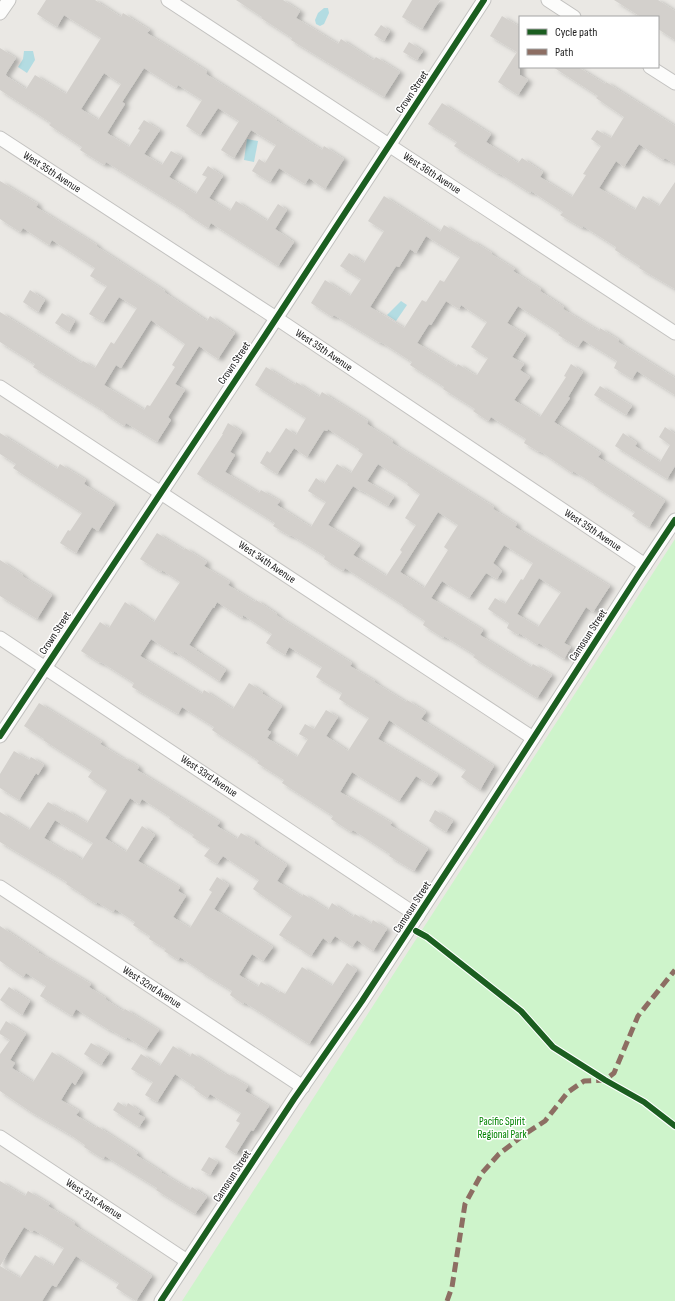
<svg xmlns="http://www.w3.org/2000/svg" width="675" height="1301" viewBox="0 0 675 1301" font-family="'Sofia Sans Condensed',sans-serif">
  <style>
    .park { fill: #cef4cb }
    .water { fill: #b3dce2 }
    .building { fill: #d3d0cc; fill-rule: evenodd; filter: url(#shadow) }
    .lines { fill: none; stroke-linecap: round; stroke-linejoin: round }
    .minor-casing { stroke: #c3c2c0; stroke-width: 15 }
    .minor { stroke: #fcfcfb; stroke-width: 13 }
    .quiet { stroke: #8d6e63; stroke-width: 5; stroke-dasharray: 10 5; stroke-linecap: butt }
    .cycleway-casing { stroke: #fff; stroke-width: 8 }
    .cycleway { stroke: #1b5e20; stroke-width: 6 }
    .labels { text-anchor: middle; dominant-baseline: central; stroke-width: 3; stroke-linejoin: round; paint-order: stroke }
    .street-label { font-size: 11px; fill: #1c1c1c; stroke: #fff }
    .park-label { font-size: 11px; fill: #018301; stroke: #fff }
  </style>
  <defs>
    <filter id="shadow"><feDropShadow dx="4.5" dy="2.5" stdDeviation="2" flood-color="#0004"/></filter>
  </defs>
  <rect width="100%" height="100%" fill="#eae8e4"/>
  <polygon class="park" points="675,539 675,1301 182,1301"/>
  <g class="water">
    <polygon points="324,8 328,8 329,13 324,24 320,26 316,24 315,20 318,13"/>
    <polygon points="24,51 33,51 35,60 27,73 18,67 23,59"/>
    <polygon points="247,139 258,141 254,162 244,160"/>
    <polygon points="401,301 407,305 396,321 387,315"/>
  </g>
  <g class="building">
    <path d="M 46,0 L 95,0 L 121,17 L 123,13 L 150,30 L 147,33 L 207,71 L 206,74 L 277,120 L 277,121 L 322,150 L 324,146 L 344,159 L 325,189 L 309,178 L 305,184 L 279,168 L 270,182 L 252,171 L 259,159 L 265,163 L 276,145 L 251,130 L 234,158 L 221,150 L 239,121 L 218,108 L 200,135 L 186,126 L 202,100 L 178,85 L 176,88 L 144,68 L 122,102 L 125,104 L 107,133 L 129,147 L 140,130 L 138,129 L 144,120 L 160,130 L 144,154 L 162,165 L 171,151 L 182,157 L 169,177 L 196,194 L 207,177 L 202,175 L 208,166 L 223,176 L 209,198 L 230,211 L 236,201 L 267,221 L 278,204 L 287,210 L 275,229 L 294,242 L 278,266 L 211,223 L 208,228 L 184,212 L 185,211 L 106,162 L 104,165 L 80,150 L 82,147 L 49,125 L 51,123 L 0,90 L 0,48 L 16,58 L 5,75 L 26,89 L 35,75 L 66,94 L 101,38 L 64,15 L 57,27 L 37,14 ZM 104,73 L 121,84 L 98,120 L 81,109 Z"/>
    <polygon points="236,0 283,0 300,11 296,18 338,44 341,39 373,60 376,57 400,72 384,97 291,40 292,38 261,18 262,17"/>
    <polygon points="412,0 440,0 422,29 402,17"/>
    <polygon points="614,0 658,0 675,11 675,40 658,29 658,17 641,17"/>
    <polygon points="502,16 520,27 520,75 528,80 518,95 498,82 517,52 490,36"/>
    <polygon points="381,25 390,31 384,41 374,35"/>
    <polygon points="409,42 423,51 417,60 403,52"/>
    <polygon points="553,67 578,67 605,84 606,82 675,126 675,164 665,158 663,160 639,144 624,167 616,161 599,188 635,210 643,196 659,206 675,182 675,289 639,268 640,266 615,250 616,247 583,226 582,228 560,215 563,212 531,191 530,193 499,173 498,174 454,146 457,142 428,124 442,103 491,134 486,142 518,163 522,158 543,172 540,177 572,197 586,175 583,174 601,146 591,139 597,130 611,138 624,117 596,98 598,96"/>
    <path d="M 0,181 L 38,204 L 36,207 L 97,245 L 96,246 L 165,291 L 164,292 L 207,321 L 210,316 L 235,333 L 218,359 L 199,346 L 175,384 L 185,390 L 168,417 L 171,420 L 157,442 L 126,423 L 124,426 L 103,412 L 104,411 L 33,367 L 35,364 L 0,342 L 0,312 L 81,363 L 83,361 L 95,368 L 111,342 L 114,344 L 137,308 L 119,297 L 103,322 L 89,314 L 107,286 L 90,276 L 95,268 L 52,240 L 49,245 L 23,228 L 20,232 L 0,219 ZM 151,320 L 185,344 L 172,365 L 175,367 L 150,406 L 147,405 L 144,410 L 104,385 L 116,365 L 121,368 Z"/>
    <path d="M 384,196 L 440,232 L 444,225 L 470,241 L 471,240 L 492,253 L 491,254 L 515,269 L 513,271 L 541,289 L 540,291 L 564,307 L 563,309 L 599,331 L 600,328 L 619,340 L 618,342 L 675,378 L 675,395 L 637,371 L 632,379 L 614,368 L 617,361 L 583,340 L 578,347 L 558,335 L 560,333 L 518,306 L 507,323 L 526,335 L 512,357 L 524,364 L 520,370 L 530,377 L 514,400 L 540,417 L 566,377 L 564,376 L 571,364 L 583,372 L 568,397 L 570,398 L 554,422 L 601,453 L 598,457 L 665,501 L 649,527 L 632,516 L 635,512 L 593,485 L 594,484 L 573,471 L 572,473 L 540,451 L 539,452 L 524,443 L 526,439 L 491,417 L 488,421 L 473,411 L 475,409 L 443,389 L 444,387 L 410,365 L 412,362 L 381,342 L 380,343 L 334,315 L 332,317 L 311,303 L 325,280 L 350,296 L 361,279 L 340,266 L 349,253 L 364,263 L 384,231 L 368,221 ZM 426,236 L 460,257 L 444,282 L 440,280 L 426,302 L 422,300 L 404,328 L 370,307 L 396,266 L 399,267 L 410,249 L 416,253 ZM 446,301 L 459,309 L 461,305 L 487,322 L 471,347 L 488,358 L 477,375 L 475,374 L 475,375 L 458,364 L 456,367 L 417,343 L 429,324 L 431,325 Z"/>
    <polygon points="30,290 45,300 38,312 23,302"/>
    <polygon points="62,313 75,321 69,332 55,323"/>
    <path d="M 266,367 L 295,385 L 296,382 L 319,397 L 322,392 L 368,421 L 367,424 L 393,441 L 392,443 L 494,507 L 493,509 L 517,524 L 515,527 L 610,586 L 593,612 L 586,607 L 564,643 L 571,647 L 564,659 L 539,643 L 537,645 L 519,633 L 518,635 L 507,628 L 509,623 L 488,609 L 495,598 L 505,604 L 521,579 L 523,580 L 533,563 L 504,545 L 493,563 L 502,571 L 497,579 L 486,573 L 469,598 L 442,581 L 431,598 L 483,630 L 480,635 L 531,667 L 533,664 L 552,675 L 537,698 L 473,657 L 475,655 L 444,636 L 443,638 L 423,625 L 425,621 L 402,606 L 403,605 L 345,568 L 343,571 L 324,559 L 325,556 L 291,535 L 290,536 L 273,526 L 275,523 L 197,474 L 223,434 L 222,434 L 228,423 L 242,432 L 230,452 L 235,455 L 225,472 L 259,493 L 261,490 L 280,501 L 277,505 L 311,527 L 326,502 L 308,491 L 316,478 L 324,484 L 337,464 L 351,473 L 363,454 L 358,451 L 359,449 L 328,429 L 327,431 L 324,430 L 307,457 L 294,448 L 277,474 L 260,463 L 267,451 L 270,453 L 286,428 L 296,435 L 306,418 L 255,385 ZM 378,464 L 408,483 L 407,485 L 420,494 L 405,518 L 416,525 L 400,550 L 402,552 L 386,576 L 353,555 L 360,545 L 328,525 L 353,486 L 361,491 L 361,490 L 388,506 L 394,497 L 367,481 ZM 438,512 L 458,525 L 444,547 L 448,550 L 424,588 L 400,572 ZM 539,578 L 561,592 L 538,627 L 517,614 Z"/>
    <polygon points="600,386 632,406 626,415 594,395"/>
    <polygon points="665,427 675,434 675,466 667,479 615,446 623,433 637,443 635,446 660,462 670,445 659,437"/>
    <polygon points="0,433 57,469 60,464 86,480 84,484 115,504 98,531 92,527 76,553 60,543 68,530 70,531 82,513 13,468 16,464 0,454"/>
    <path d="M 157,533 L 184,550 L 185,548 L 207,562 L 204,566 L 230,582 L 228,585 L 255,602 L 256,600 L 277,614 L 276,615 L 352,663 L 350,666 L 375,681 L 374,682 L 406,702 L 407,700 L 426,712 L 421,719 L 494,766 L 480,790 L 461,777 L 466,770 L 389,720 L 378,739 L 438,775 L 431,785 L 416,776 L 399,801 L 352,772 L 340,792 L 392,823 L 390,825 L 428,849 L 414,871 L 389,856 L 390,854 L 353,830 L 351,832 L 331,819 L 333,816 L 282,783 L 284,780 L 257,763 L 259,761 L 212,730 L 214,727 L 182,707 L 178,714 L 132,687 L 134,683 L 101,662 L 100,663 L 81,651 L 100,622 L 109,628 L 125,602 L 154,622 L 180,582 L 162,570 L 161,572 L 140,559 ZM 217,602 L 242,618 L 243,615 L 272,634 L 266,643 L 285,655 L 289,647 L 322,667 L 316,677 L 342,693 L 339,699 L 369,718 L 348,751 L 326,736 L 338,717 L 326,710 L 314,729 L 305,724 L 299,734 L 308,739 L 297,757 L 267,738 L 271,732 L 267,730 L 282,706 L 263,694 L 263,692 L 249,683 L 233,709 L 204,690 L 202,694 L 140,656 L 151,639 L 173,653 L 174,651 L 219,681 L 226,670 L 197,651 L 197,650 L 189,645 L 213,607 L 214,608 Z"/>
    <polygon points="0,560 23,575 22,576 52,595 37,619 0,596"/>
    <path d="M 39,703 L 102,742 L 100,744 L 124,759 L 125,758 L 139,767 L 137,770 L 220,822 L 217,826 L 237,839 L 241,833 L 255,841 L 254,843 L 287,865 L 277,881 L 302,897 L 303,894 L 328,910 L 332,903 L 353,917 L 355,914 L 371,924 L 373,920 L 387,929 L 373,951 L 357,940 L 352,947 L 335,936 L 330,943 L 323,938 L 311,956 L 300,949 L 300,948 L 279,935 L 292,916 L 253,889 L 259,880 L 223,856 L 217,864 L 204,856 L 210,848 L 192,837 L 194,835 L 169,819 L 170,817 L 142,799 L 139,804 L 130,798 L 105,838 L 126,852 L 142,826 L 155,835 L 138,861 L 180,887 L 178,891 L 186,896 L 173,917 L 190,928 L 212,892 L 209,890 L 217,877 L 229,885 L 214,909 L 273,947 L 263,961 L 252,954 L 239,975 L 258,987 L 261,982 L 279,993 L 280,991 L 285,994 L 302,967 L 332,986 L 347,963 L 357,970 L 309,1044 L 244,1002 L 243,1004 L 230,995 L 232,991 L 201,972 L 201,971 L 180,957 L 178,960 L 164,951 L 166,949 L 149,939 L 150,936 L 133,925 L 135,922 L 115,909 L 113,912 L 97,902 L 96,904 L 82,895 L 82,894 L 66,884 L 67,882 L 0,842 L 0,812 L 29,830 L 48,802 L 65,812 L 66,810 L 87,823 L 107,790 L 88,777 L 92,771 L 43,740 L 44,739 L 24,726 ZM 55,820 L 93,843 L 82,860 L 66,849 L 65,851 L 44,838 Z"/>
    <polygon points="14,751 29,760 31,757 44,765 38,775 36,773 19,800 0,788 0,774"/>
    <polygon points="435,810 453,821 446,832 429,821"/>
    <polygon points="0,926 39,952 39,953 91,984 89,987 106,998 105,999 123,1011 125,1009 159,1030 146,1049 127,1037 126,1039 109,1029 109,1030 76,1009 72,1016 40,996 46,986 26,973 23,977 0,961"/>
    <polygon points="9,987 30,1001 22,1015 0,1000"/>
    <polygon points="6,1021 26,1034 10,1060 15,1063 12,1068 33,1082 52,1052 83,1072 75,1085 72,1082 61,1100 79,1111 76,1115 96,1128 97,1126 138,1153 136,1155 162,1172 162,1173 190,1190 192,1187 207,1197 195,1214 156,1190 157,1188 105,1156 103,1159 84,1147 85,1145 69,1134 31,1112 0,1091 0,1054 10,1040 0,1034 0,1031"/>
    <polygon points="91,1043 109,1053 101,1065 84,1054"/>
    <polygon points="173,1046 190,1057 192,1053 226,1075 226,1073 248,1086 245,1091 269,1106 253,1131 251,1130 236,1154 225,1147 240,1123 236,1121 241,1113 210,1094 207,1098 194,1089 195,1087 175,1074 157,1102 145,1095 153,1082 131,1069 141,1054 160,1066"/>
    <polygon points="118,1102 126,1107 128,1103 140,1111 138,1114 145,1118 139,1127 113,1110"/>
    <polygon points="209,1157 218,1162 210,1175 201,1170"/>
    <path d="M 0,1181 L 25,1196 L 28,1191 L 50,1204 L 48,1206 L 75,1223 L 74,1225 L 152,1276 L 136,1301 L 116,1288 L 119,1283 L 76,1256 L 56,1287 L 52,1285 L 42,1301 L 0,1301 ZM 24,1227 L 32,1232 L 34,1230 L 64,1248 L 53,1266 L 35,1255 L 20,1278 L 0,1266 Z"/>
  </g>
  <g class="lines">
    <defs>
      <g id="minor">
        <polyline points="168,0 675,333"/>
        <polyline points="548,0 574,17"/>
        <polyline points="0,13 9,0"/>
        <polyline points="650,67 675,83"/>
        <polyline points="0,138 276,318 645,565"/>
        <polyline points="0,387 533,738"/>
        <polyline points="0,638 418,916"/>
        <polyline points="0,736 266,334 484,0"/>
        <polyline points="0,887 303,1087"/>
        <polyline points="0,1137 187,1261"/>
        <polyline points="161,1301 294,1099 362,1001 476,827 637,577 675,520"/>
      </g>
    </defs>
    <use href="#minor" class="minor-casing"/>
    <use href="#minor" class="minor"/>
    <polyline class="quiet" points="447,1301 452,1287 465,1204 482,1173 499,1154 525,1134 545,1121 568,1092 584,1081 605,1080 614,1073 638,1016 675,970"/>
    <defs>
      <g id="cycleway">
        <polyline points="0,736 266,334 484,0"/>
        <polyline points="416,931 427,937 521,1011 553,1047 605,1080 644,1102 675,1126"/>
        <polyline points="161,1301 294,1099 362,1001 476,827 637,577 675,520"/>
      </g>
    </defs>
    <use href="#cycleway" class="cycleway-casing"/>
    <use href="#cycleway" class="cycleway"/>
  </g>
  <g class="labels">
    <g class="street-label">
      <text transform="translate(412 92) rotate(-56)">Crown Street</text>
      <text transform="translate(52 172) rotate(33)">West 35th Avenue</text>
      <text transform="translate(432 173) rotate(33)">West 36th Avenue</text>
      <text transform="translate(324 350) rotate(34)">West 35th Avenue</text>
      <text transform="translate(234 363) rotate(-56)">Crown Street</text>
      <text transform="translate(593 530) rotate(34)">West 35th Avenue</text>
      <text transform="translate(267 562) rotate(34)">West 34th Avenue</text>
      <text transform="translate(55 633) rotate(-57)">Crown Street</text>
      <text transform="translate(588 635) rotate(-57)">Camosun Street</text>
      <text transform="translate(209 776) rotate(34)">West 33rd Avenue</text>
      <text transform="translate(412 907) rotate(-57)">Camosun Street</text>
      <text transform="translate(152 987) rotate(33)">West 32nd Avenue</text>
      <text transform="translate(232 1176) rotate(-57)">Camosun Street</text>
      <text transform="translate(94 1199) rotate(33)">West 31st Avenue</text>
    </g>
    <g class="park-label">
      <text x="502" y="1121">Pacific Spirit<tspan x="502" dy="13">Regional Park</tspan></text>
    </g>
  </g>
  <rect x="519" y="16" width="140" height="52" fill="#ffffff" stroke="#a4a4a4"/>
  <rect x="527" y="29" width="20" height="6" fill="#1b5e20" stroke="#a4a4a4"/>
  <text x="555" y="36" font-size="12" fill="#1c1c1c">Cycle path</text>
  <rect x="527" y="49" width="20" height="6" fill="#8d6e63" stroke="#a4a4a4"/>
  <text x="555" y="56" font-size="12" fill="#1c1c1c">Path</text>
</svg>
